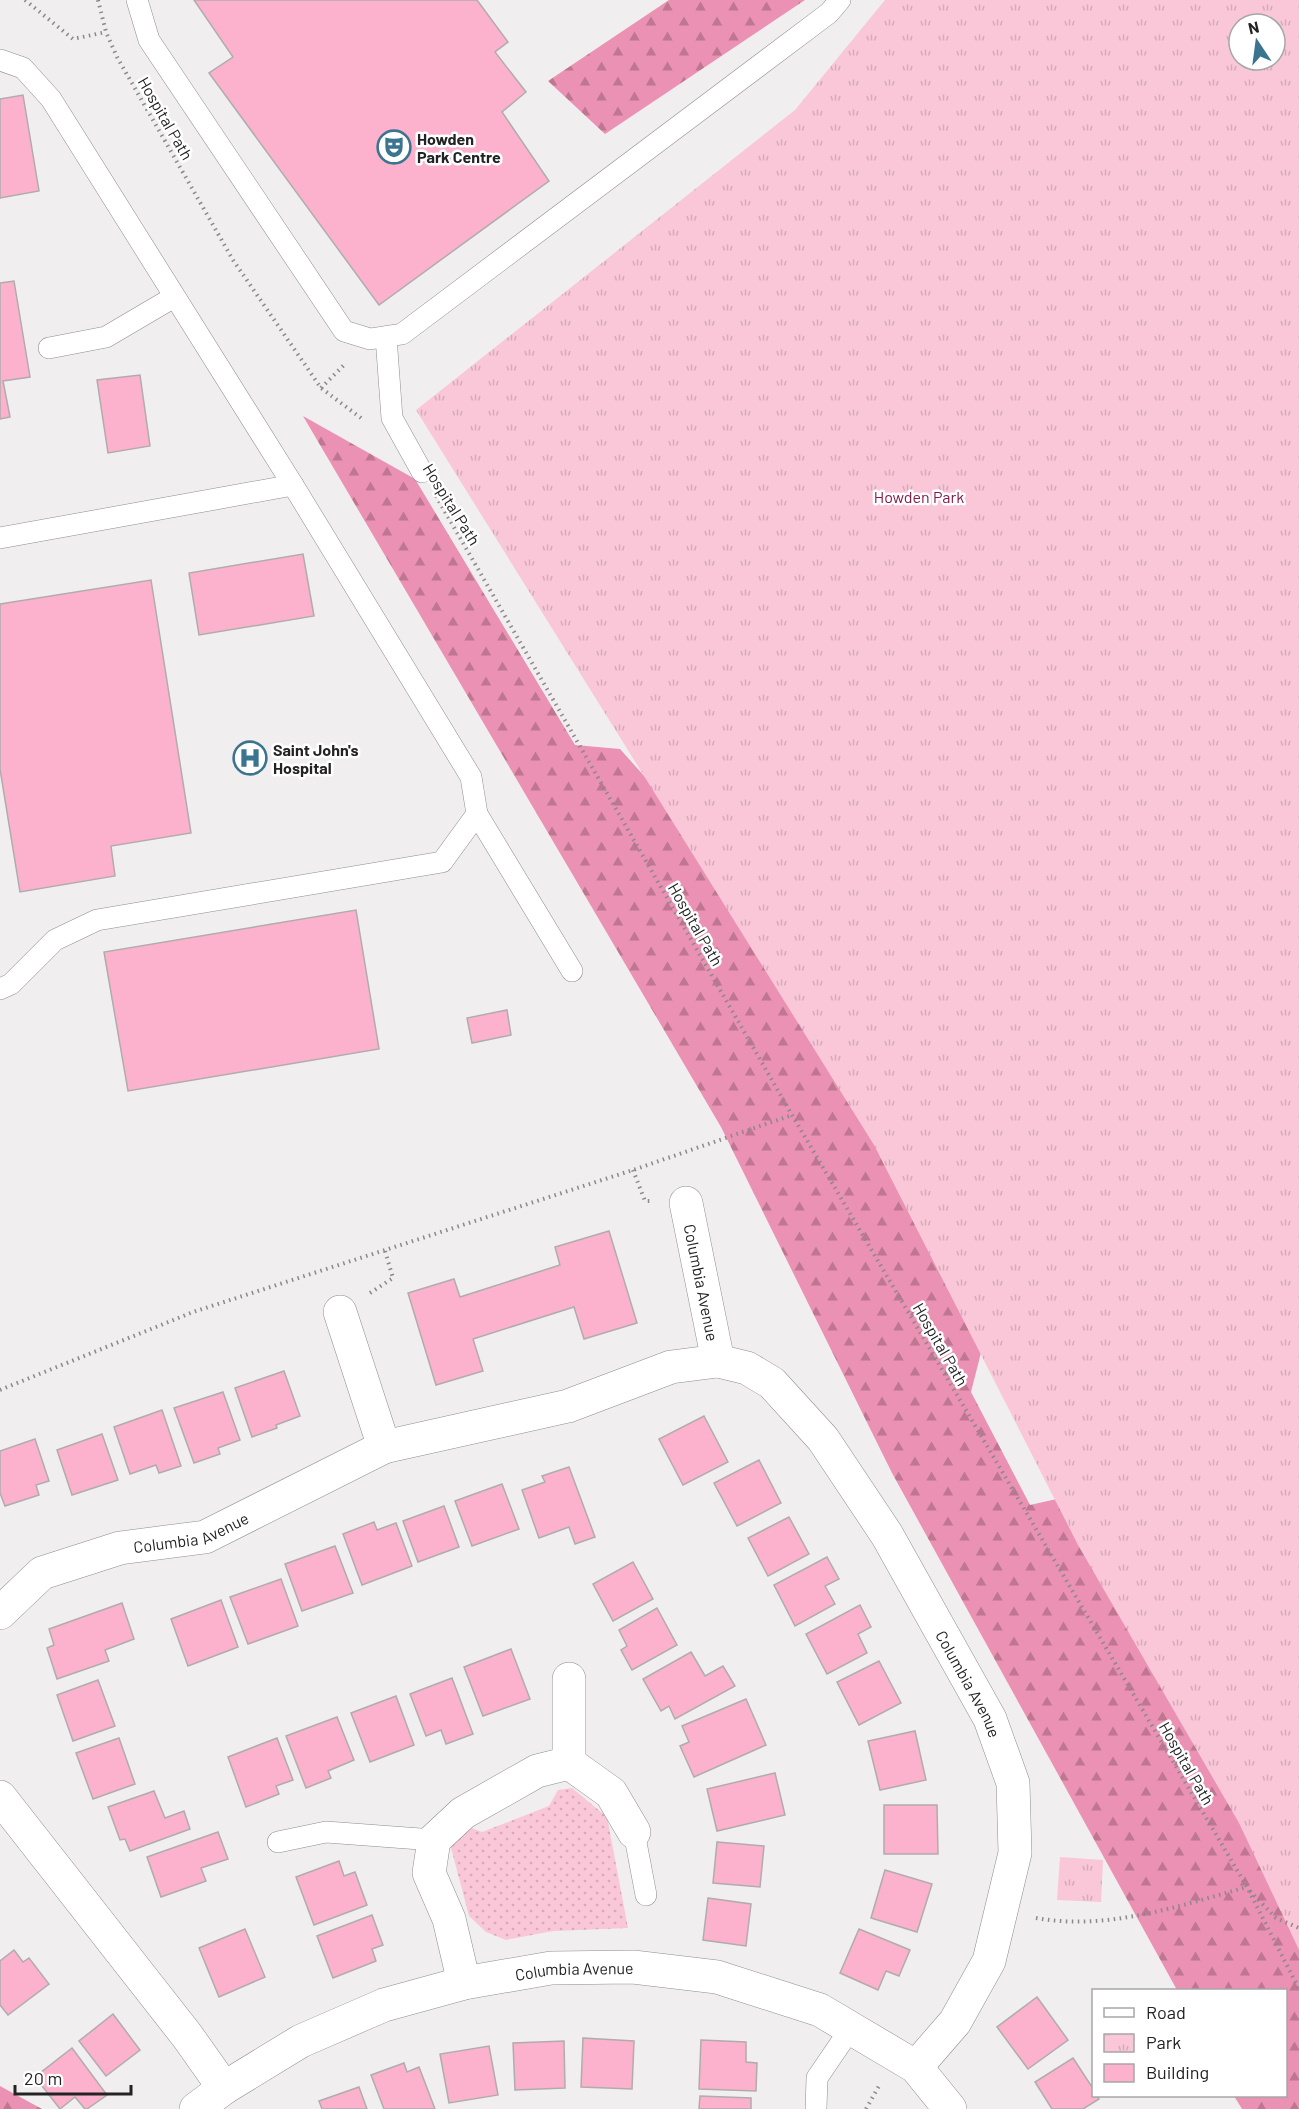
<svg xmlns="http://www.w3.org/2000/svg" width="1299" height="2109" viewBox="0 0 1299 2109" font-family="Barlow,sans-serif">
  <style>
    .grass { fill: url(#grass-dots) }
    .forest { fill: url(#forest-firs) }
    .park { fill: url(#park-tufts); fill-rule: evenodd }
    .building { fill: #fcb1cc; stroke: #b0acad; stroke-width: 1.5 }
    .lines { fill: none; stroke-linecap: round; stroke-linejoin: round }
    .service-casing { stroke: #908d8e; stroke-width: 22 }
    .minor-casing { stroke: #908d8e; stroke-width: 34 }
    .path { stroke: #8b898a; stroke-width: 4; stroke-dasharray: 1.5 4.5; stroke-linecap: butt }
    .service { stroke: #fff; stroke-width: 21 }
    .minor { stroke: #fff; stroke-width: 33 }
    .labels { text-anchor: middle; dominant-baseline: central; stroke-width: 5; stroke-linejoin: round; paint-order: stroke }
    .street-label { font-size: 16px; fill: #242323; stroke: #fff }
    .poi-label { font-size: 16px; font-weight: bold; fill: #242323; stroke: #fff; text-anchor: start }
    .park-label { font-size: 16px; fill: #831b4e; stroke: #fff }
  </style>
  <defs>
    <pattern id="grass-dots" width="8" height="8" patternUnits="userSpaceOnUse" patternTransform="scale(1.5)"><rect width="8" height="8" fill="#f9c7d8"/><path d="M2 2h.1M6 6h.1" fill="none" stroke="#d5abb9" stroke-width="1.8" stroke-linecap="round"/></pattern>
    <pattern id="forest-firs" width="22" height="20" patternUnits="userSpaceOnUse" patternTransform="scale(1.5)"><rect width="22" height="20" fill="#eb91b3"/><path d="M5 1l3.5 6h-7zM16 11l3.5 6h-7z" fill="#be7691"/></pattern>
    <pattern id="park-tufts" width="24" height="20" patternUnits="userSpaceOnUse" patternTransform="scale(1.5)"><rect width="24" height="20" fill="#f9c7d8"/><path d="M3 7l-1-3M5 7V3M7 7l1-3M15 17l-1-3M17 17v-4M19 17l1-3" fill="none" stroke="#d5abb9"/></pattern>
  </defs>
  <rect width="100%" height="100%" fill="#f1eeef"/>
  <polygon class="grass" points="572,1788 607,1817 628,1928 553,1931 506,1940 486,1932 469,1916 450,1844 469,1827 482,1832 549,1806 558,1790"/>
  <g class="forest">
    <polygon points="669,0 805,0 605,134 548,81"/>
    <polygon points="303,416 415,479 575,745 620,749 762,908 999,1282 971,1392 1030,1505 1110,1487 1299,1926 1299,2109 1242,2109 1234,2096 1286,2096 1286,1990 1177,1990 892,1473 721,1127"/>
    <polygon points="0,2086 42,2109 0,2109"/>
  </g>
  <g class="park">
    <path d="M 885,0 L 1299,0 L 1299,1950 L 1239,1823 L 1078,1545 L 874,1145 L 416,410 L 795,110 ZM 1239,24 L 1275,24 L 1275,60 L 1239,60 Z"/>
    <polygon points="1060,1857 1103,1860 1101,1902 1057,1900"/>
  </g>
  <g class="building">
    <polygon points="194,0 477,0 508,42 495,52 526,92 502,112 549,181 379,305 209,73 233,57"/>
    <polygon points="23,95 39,191 0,198 0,99"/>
    <polygon points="14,281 30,377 3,381 10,417 0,419 0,283"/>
    <polygon points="140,375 150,446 108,453 97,380"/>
    <polygon points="303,554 314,616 199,635 189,573"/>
    <polygon points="151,580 191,833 111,846 115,876 20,892 0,769 0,604"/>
    <polygon points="356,910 379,1049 128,1091 104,952"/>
    <polygon points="507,1010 511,1035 472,1043 467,1018"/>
    <polygon points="609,1231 637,1323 584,1339 574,1307 473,1339 483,1371 436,1385 408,1293 454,1279 460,1297 560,1265 555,1247"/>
    <polygon points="284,1371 300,1416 276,1425 277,1428 252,1437 235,1388"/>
    <polygon points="223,1392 240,1440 218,1448 220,1454 194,1463 174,1408"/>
    <polygon points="162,1410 181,1466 159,1473 156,1465 130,1474 114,1427"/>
    <polygon points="704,1416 728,1462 683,1485 659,1439"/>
    <polygon points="102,1434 118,1480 72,1495 57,1450"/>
    <polygon points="35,1439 49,1481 36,1485 39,1495 5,1506 0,1493 0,1451"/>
    <polygon points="759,1460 781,1503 737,1526 714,1483"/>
    <polygon points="569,1467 595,1537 575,1544 569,1527 539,1538 522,1490 545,1482 542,1476"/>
    <polygon points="502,1484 519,1529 472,1546 455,1501"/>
    <polygon points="444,1506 459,1547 418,1562 403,1521"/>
    <polygon points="789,1517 809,1554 768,1576 748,1538"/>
    <polygon points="374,1522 377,1530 396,1523 412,1566 362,1585 343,1534"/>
    <polygon points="335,1546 353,1593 302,1611 285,1564"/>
    <polygon points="827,1557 839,1579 825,1586 835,1604 795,1626 774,1585"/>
    <polygon points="633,1562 653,1599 613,1621 593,1584"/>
    <polygon points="281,1579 298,1626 248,1644 230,1597"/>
    <polygon points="221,1600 238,1647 188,1666 171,1619"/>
    <polygon points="122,1603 134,1639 105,1650 109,1661 57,1679 47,1648 54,1645 49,1629"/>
    <polygon points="860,1605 871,1627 858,1634 867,1653 827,1674 806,1634"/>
    <polygon points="657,1608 677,1645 632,1670 621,1650 627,1646 619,1630"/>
    <polygon points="511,1649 530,1699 483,1716 464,1667"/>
    <polygon points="691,1652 705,1676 723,1666 735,1686 675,1719 669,1706 661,1711 643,1679"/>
    <polygon points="879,1661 901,1703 859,1725 837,1682"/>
    <polygon points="452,1678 473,1734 446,1744 441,1730 426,1736 410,1694"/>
    <polygon points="98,1680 115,1726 73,1741 57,1695"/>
    <polygon points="396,1696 414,1745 370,1762 351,1713"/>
    <polygon points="746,1699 766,1745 694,1777 680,1746 689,1742 682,1726"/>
    <polygon points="337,1717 354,1760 328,1771 331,1778 306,1788 286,1736"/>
    <polygon points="915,1731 926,1780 880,1790 868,1741"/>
    <polygon points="119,1738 135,1784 93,1799 76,1753"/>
    <polygon points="277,1738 293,1780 276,1786 279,1794 246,1807 228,1757"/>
    <polygon points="775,1773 785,1815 717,1831 707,1789"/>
    <polygon points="154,1791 165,1818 184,1811 190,1829 130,1851 125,1839 120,1840 108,1807"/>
    <polygon points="884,1805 937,1805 938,1854 884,1854"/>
    <polygon points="218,1832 228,1859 201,1868 206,1881 161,1897 147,1857"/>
    <polygon points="717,1842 764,1846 760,1887 713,1883"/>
    <polygon points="339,1861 344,1876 355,1872 367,1905 314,1925 296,1877"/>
    <polygon points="885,1870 932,1884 917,1932 871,1918"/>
    <polygon points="708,1898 751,1904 746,1946 703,1940"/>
    <polygon points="372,1915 383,1945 372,1949 376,1961 333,1978 317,1936"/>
    <polygon points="245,1929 265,1977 219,1997 199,1948"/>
    <polygon points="859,1929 910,1950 899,1976 886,1971 878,1990 840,1973"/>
    <polygon points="14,1950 23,1962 29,1958 49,1984 8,2015 0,2005 0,1961"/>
    <polygon points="1037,1997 1068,2040 1028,2069 997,2027"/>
    <polygon points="113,2014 140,2050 106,2076 79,2041"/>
    <polygon points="583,2038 634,2041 632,2089 581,2087"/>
    <polygon points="701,2040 746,2042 746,2062 757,2063 756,2091 699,2089"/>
    <polygon points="564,2041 565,2088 515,2090 513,2043"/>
    <polygon points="489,2046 498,2095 449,2103 440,2054"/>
    <polygon points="72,2048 107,2095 87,2109 85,2109 75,2097 60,2109 35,2077"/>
    <polygon points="1073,2058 1094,2090 1094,2096 1097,2096 1099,2099 1083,2109 1052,2109 1035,2082"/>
    <polygon points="404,2063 407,2072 419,2067 435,2109 384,2109 371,2075"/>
    <polygon points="359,2087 367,2109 322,2109 319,2101"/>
    <polygon points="700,2096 751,2098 751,2109 699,2109"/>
  </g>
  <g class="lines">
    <defs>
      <g id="service">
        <polyline points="137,0 149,40 344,331 370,339 402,334 829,13 840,0"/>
        <polyline points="0,60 23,68 51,99 293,485 471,777 477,814 442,862 97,920 55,940 11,984 0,989"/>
        <polyline points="386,337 392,418 422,472"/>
        <polyline points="49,348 106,337 174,297"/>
        <polyline points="0,538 293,485"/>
        <polyline points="477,814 572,971"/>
        <polyline points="634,1832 646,1895"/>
        <polyline points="278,1842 326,1832 434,1840"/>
        <polyline points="816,2109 817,2078 851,2028"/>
      </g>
      <g id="minor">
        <path id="s1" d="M 686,1203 L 718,1361"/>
        <polyline points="340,1312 384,1447"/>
        <path id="s2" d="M 0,1613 L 42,1573 L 120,1548 L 205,1537 L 384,1447 L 568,1406 L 671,1367 L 718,1361 L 747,1368 L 772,1383 L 823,1439 L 887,1535 L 990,1719 L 1013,1783 L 1015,1853 L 989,1961 L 955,2022 L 916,2067"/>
        <polyline points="569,1679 569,1763"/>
        <polyline points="0,1797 188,2037 224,2088"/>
        <polyline points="464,1983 449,1919 429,1873 434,1840 463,1813 537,1771 569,1763 611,1793 634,1832"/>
        <path id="s3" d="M 196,2109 L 224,2088 L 301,2041 L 384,2005 L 464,1983 L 551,1968 L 633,1967 L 717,1977 L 820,2010 L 916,2067 L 950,2109"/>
      </g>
    </defs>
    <use href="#service" class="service-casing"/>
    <use href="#minor" class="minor-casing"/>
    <g class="path">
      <polyline points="25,0 73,39 106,32"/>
      <polyline points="98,0 106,32 117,57 233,260 321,388 361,418"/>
      <polyline points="321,388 346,363"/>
      <polyline points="436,496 792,1115 1247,1887 1299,1989"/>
      <polyline points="633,1170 645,1201 650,1201"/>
      <polyline points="370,1293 393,1278 385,1251"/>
      <polyline points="0,1390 193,1312 633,1170 792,1115"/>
      <polyline points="1250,1891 1276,1918 1299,1928"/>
      <path d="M 1036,1918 C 1107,1931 1179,1906 1247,1887"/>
      <polyline points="866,2109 879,2086"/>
    </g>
    <use href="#service" class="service"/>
    <use href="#minor" class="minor"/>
  </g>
  <defs>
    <symbol id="theatre-ring" viewBox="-11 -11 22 22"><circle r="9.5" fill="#fff" stroke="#3b748e" stroke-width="1.5"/><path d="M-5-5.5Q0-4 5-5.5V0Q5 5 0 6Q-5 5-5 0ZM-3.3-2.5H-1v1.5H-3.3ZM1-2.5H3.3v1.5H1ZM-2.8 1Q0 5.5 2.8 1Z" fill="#3b748e"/></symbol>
    <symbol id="hospital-ring" viewBox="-11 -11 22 22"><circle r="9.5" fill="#fff" stroke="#3b748e" stroke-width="1.5"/><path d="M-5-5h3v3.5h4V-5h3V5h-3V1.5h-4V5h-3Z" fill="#3b748e"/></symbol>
  </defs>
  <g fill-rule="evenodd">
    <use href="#theatre-ring" x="375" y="128" width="38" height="38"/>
    <use href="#hospital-ring" x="231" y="739" width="38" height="38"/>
  </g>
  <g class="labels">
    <g class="street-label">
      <text transform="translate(166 118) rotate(60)">Hospital Path</text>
      <text transform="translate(452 504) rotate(58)">Hospital Path</text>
      <text transform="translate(696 924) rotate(60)">Hospital Path</text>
      <text stroke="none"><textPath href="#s1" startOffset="81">Columbia Avenue</textPath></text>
      <text transform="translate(941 1344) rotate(60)">Hospital Path</text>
      <text stroke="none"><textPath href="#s2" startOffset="213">Columbia Avenue</textPath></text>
      <text stroke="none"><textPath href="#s2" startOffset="1192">Columbia Avenue</textPath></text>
      <text transform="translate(1187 1763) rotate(60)">Hospital Path</text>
      <text stroke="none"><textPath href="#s3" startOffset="410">Columbia Avenue</textPath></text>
    </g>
    <g class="poi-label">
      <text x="417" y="138">Howden<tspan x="417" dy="18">Park Centre</tspan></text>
      <text x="273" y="749">Saint John's<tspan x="273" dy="18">Hospital</tspan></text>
    </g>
    <g class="park-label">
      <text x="919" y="496">Howden Park</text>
    </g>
  </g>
  <rect x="1092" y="1989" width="195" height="108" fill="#ffffff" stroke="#a7a7a7" stroke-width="1.5"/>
  <rect x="1104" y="2008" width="30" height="9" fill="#ffffff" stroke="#a7a7a7" stroke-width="1.5"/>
  <text x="1146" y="2019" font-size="18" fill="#242323">Road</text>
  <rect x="1104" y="2034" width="30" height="18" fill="url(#park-tufts)" stroke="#a7a7a7" stroke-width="1.5"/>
  <text x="1146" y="2049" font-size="18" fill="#242323">Park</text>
  <rect x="1104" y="2064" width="30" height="18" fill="#fcb1cc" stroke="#a7a7a7" stroke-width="1.5"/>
  <text x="1146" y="2079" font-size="18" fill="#242323">Building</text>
  <g transform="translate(1257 42) rotate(347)"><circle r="28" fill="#ffffff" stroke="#a7a7a7" stroke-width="1.5"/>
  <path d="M0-4.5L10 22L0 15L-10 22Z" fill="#3b748e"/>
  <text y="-9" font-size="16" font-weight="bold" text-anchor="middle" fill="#242323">N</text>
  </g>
  <path d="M15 2085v9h116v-9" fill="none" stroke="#242323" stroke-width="3"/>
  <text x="24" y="2085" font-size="18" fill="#242323" stroke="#ffffff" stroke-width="4.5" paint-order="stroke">20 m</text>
</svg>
